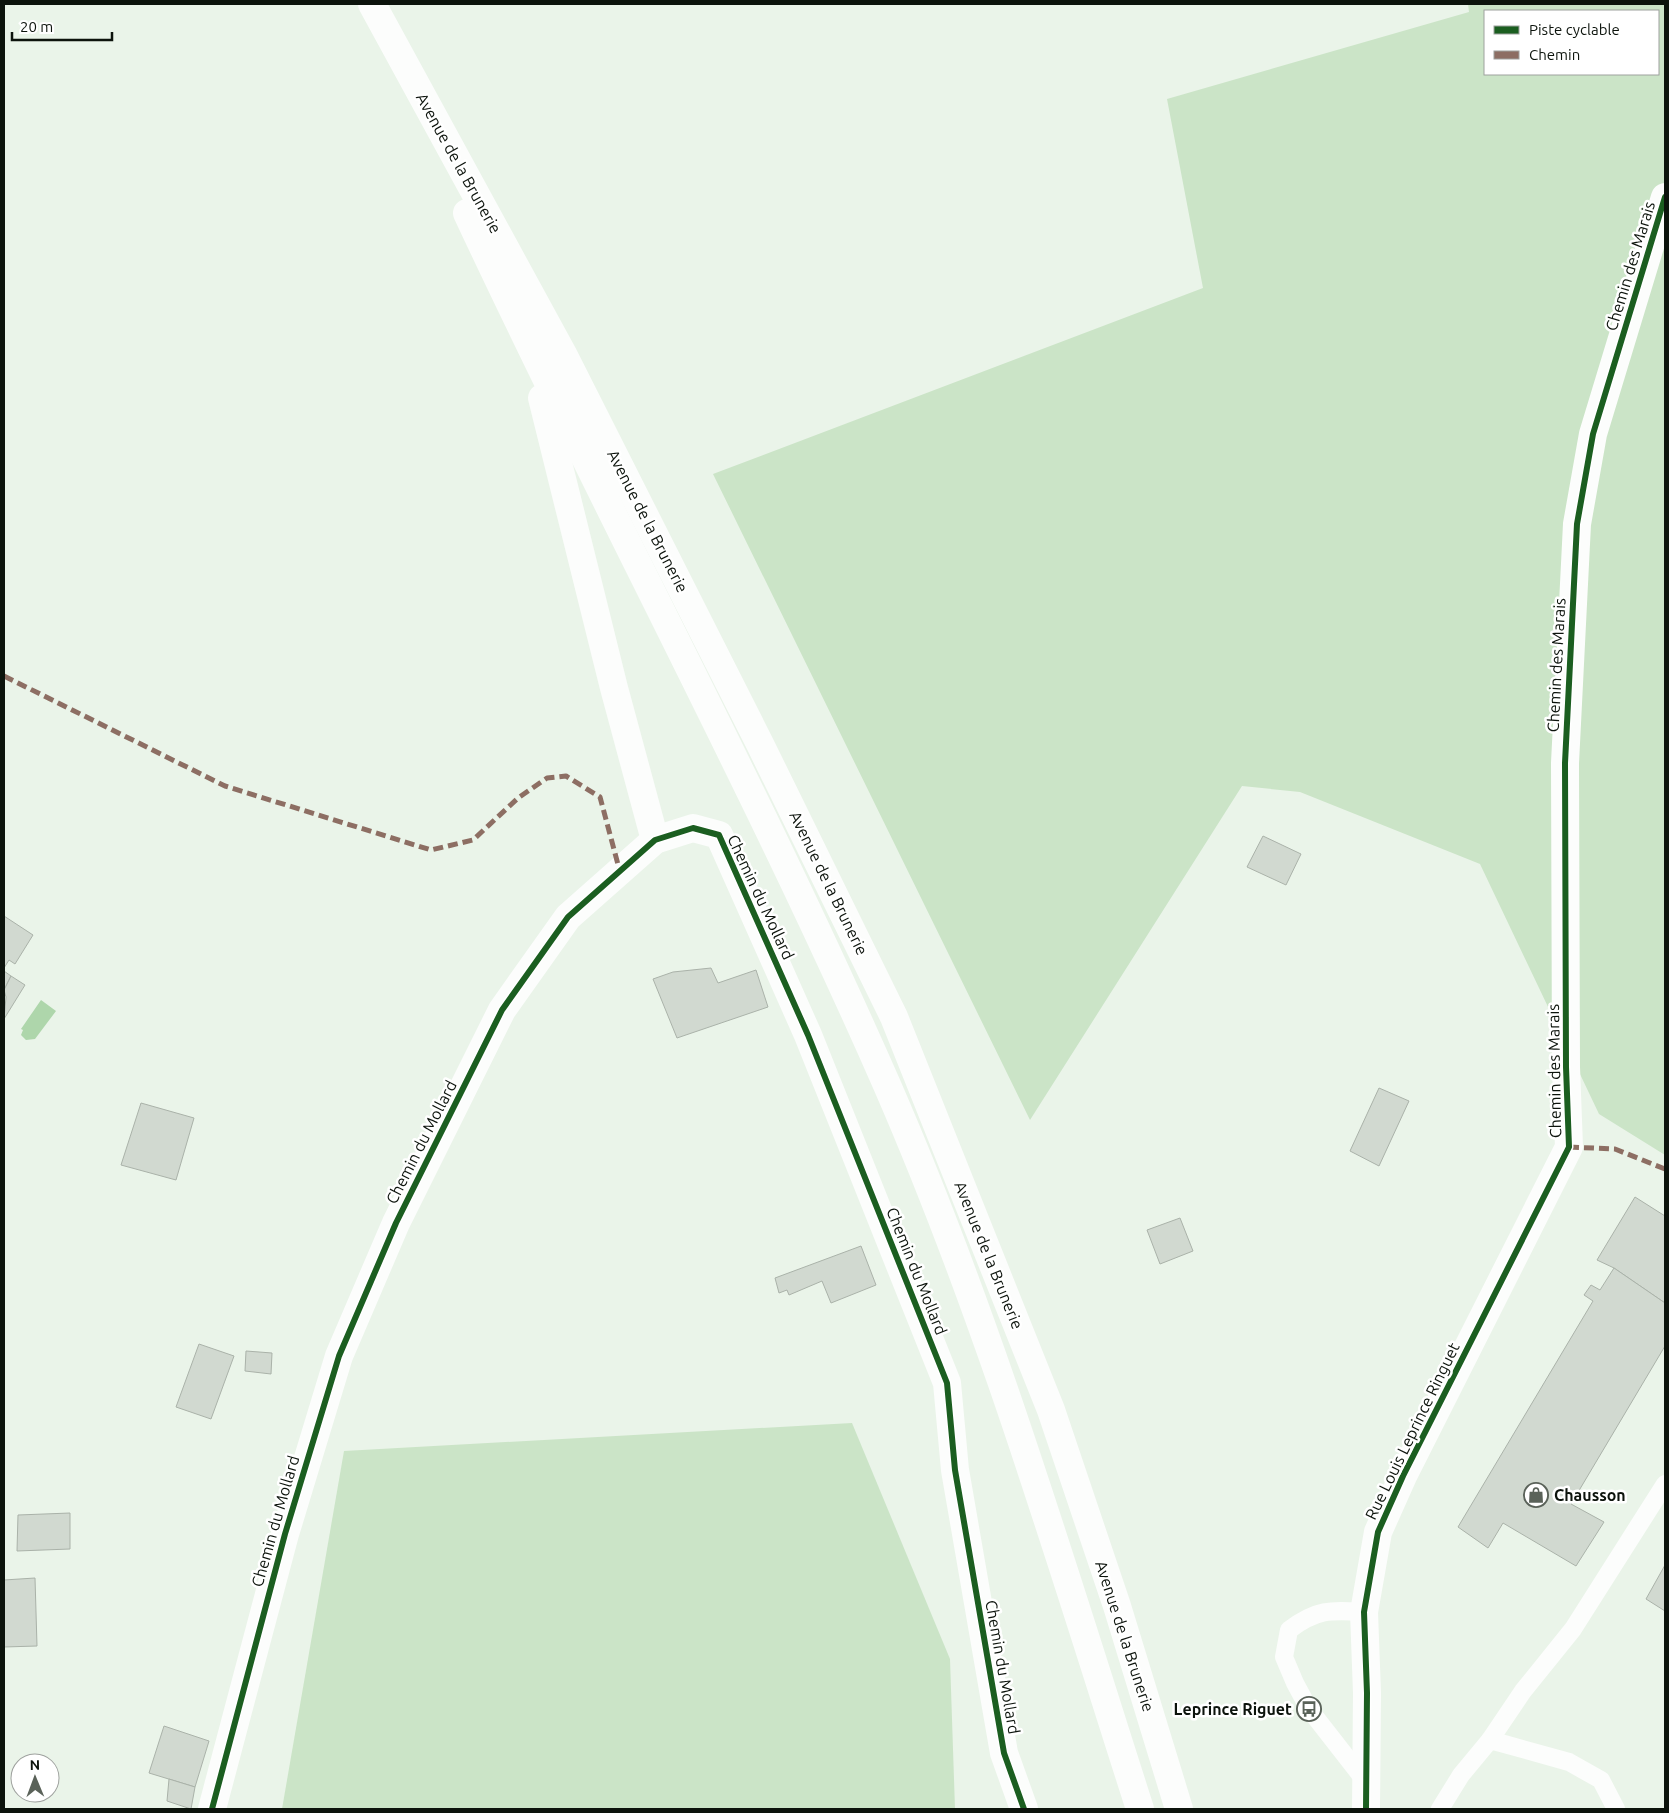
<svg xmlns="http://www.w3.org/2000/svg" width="1669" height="1813" viewBox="0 0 1669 1813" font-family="Ubuntu,sans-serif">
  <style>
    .green { fill: #cbe4c7; fill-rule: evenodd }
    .water { fill: #aed6ab }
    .building { fill: #d1d9d0; stroke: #aab2a9 }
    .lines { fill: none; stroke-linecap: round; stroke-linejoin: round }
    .lane { stroke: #fcfdfc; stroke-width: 18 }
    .street { stroke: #fcfdfc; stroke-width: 28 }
    .primary { stroke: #fcfdfc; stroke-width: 28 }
    .quiet { stroke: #8d6e63; stroke-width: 5; stroke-dasharray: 10 5; stroke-linecap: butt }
    .cycleway-casing { stroke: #fff; stroke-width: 9 }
    .cycleway { stroke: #1b5e20; stroke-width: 6 }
    .labels { text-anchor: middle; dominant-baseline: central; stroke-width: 5; stroke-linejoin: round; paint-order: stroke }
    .street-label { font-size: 16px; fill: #0c130c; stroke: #fff }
    .poi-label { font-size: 16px; font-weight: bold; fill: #0c130c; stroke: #fff; text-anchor: start }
  </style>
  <rect width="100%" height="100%" fill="#eaf4e9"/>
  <g class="green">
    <path d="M 1468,4 L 1665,4 L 1665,1155 L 1599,1114 L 1480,864 L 1300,792 L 1242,786 L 1030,1120 L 713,474 L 1203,288 L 1167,99 L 1469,12 ZM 1485,11 L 1658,11 L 1658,74 L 1485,74 Z"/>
    <polygon points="852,1423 950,1659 955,1809 282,1809 344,1451"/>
  </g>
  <polygon class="water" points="41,1000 56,1011 35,1039 26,1040 21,1035 23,1030 21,1029"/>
  <g class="building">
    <polygon points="1263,836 1301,854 1286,885 1247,867"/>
    <polygon points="4,916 33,935 15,964 9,960 4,968"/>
    <polygon points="711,968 718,983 756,970 768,1007 677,1038 653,979 673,972"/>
    <polygon points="4,971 11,976 4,990"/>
    <polygon points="11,976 25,985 4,1019 6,997 4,990"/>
    <polygon points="1379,1088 1409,1101 1379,1166 1350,1151"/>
    <polygon points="141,1103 194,1118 176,1180 121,1165"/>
    <polygon points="1635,1197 1665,1216 1665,1303 1614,1268 1597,1260"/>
    <polygon points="1180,1218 1193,1251 1160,1264 1147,1230"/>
    <polygon points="861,1246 876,1285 831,1303 822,1281 789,1295 787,1290 779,1293 775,1278"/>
    <polygon points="1614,1268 1665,1303 1665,1346 1571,1504 1604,1522 1576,1566 1503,1523 1488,1548 1458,1527 1593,1301 1584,1295 1591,1285 1600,1290"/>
    <polygon points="199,1344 234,1356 211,1419 176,1407"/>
    <polygon points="246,1351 272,1353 271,1374 245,1371"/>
    <polygon points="70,1513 70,1549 17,1551 18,1515"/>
    <polygon points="1665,1565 1665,1611 1646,1599"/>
    <polygon points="35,1578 37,1646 4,1647 4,1580"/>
    <polygon points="164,1726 209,1741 195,1787 149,1773"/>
    <polygon points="169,1779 195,1787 191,1809 167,1801"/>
  </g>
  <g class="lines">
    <g class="lane">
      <path d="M 1364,1612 C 1330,1610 1317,1609 1289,1630 L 1284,1657 L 1295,1683 L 1309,1709 L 1366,1782"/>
      <polyline points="1490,1740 1523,1691 1573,1629 1665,1484"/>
      <polyline points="1440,1809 1461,1775 1490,1740 1569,1762 1601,1780 1616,1809"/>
    </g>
    <g class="street">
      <polyline points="212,1809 285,1534 339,1356 396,1223 502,1010 568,917 655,840 693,828 719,835 808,1035 947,1383 955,1470 1004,1753 1024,1809"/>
      <polyline points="1366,1809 1367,1693 1364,1612 1378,1532 1403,1476 1569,1147 1566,1067 1565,763 1577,524 1593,434 1665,197"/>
    </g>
    <g class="primary">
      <polyline points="372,4 564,356 760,744 894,1017 1051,1410 1117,1606 1179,1809"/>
      <path d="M 467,213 C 603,505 757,789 887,1085 C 989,1319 1062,1566 1140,1809"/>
      <polyline points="542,398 614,688 655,840"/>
    </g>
    <g class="quiet">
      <polyline points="4,676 225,786 431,850 473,840 518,798 547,778 566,776 600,797 620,872"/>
      <polyline points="1569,1147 1615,1149 1665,1169"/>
    </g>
    <defs>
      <g id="cycleway">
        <polyline points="212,1809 285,1534 339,1356 396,1223 502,1010 568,917 655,840 693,828 719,835 808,1035 947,1383 955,1470 1004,1753 1024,1809"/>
        <polyline points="1366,1809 1367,1693 1364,1612 1378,1532 1403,1476 1569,1147 1566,1067 1565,763 1577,524 1593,434 1665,197"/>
      </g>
    </defs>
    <use href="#cycleway" class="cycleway-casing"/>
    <use href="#cycleway" class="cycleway"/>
  </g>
  <defs>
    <symbol id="shop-ring" viewBox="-11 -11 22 22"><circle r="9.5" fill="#fff" stroke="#5a6259" stroke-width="1.5"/><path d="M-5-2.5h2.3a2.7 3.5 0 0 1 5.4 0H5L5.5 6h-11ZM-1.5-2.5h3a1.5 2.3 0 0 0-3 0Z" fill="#5a6259"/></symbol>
    <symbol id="bus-ring" viewBox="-11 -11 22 22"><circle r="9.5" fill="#fff" stroke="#5a6259" stroke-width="1.5"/><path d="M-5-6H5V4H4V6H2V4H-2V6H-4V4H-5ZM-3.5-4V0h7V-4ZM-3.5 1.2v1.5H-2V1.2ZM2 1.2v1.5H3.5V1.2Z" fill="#5a6259"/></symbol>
  </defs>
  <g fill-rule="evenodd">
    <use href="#shop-ring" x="1522" y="1481" width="28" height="28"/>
    <use href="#bus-ring" x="1295" y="1695" width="28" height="28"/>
  </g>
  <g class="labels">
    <g class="street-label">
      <text transform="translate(459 163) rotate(61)">Avenue de la Brunerie</text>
      <text transform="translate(1630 266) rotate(-73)">Chemin des Marais</text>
      <text transform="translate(648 521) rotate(63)">Avenue de la Brunerie</text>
      <text transform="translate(1556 665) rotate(-87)">Chemin des Marais</text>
      <text transform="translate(829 883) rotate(64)">Avenue de la Brunerie</text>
      <text transform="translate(761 897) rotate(65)">Chemin du Mollard</text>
      <text transform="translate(1554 1071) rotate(-91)">Chemin des Marais</text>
      <text transform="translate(421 1142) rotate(-63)">Chemin du Mollard</text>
      <text transform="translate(989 1255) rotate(68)">Avenue de la Brunerie</text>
      <text transform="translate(917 1271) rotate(68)">Chemin du Mollard</text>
      <text transform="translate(1412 1431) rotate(-64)">Rue Louis Leprince Ringuet</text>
      <text transform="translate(275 1521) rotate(-74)">Chemin du Mollard</text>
      <text transform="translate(1125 1636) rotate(72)">Avenue de la Brunerie</text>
      <text transform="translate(1003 1667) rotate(80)">Chemin du Mollard</text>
    </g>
    <g class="poi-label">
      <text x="1554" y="1495">Chausson</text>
      <text x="1292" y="1709" text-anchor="end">Leprince Riguet</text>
    </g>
  </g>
  <rect width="1669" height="1813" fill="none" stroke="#0c130c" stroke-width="10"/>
  <rect x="1484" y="10" width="175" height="65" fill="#ffffff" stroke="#9ea19e"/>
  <rect x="1494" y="26" width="25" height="8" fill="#1b5e20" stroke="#9ea19e"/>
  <text x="1529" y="35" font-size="15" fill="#0c130c">Piste cyclable</text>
  <rect x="1494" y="51" width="25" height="8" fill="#8d6e63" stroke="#9ea19e"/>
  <text x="1529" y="60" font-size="15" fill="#0c130c">Chemin</text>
  <g transform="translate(35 1778) rotate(359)"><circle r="24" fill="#ffffff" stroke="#9ea19e"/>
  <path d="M0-4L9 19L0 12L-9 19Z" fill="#5a6259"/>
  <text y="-8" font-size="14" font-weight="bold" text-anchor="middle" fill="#0c130c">N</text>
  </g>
  <path d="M12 32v8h100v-8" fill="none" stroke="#0c130c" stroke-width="2.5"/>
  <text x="20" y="32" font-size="15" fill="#0c130c" stroke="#ffffff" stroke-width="4" paint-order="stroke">20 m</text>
</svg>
